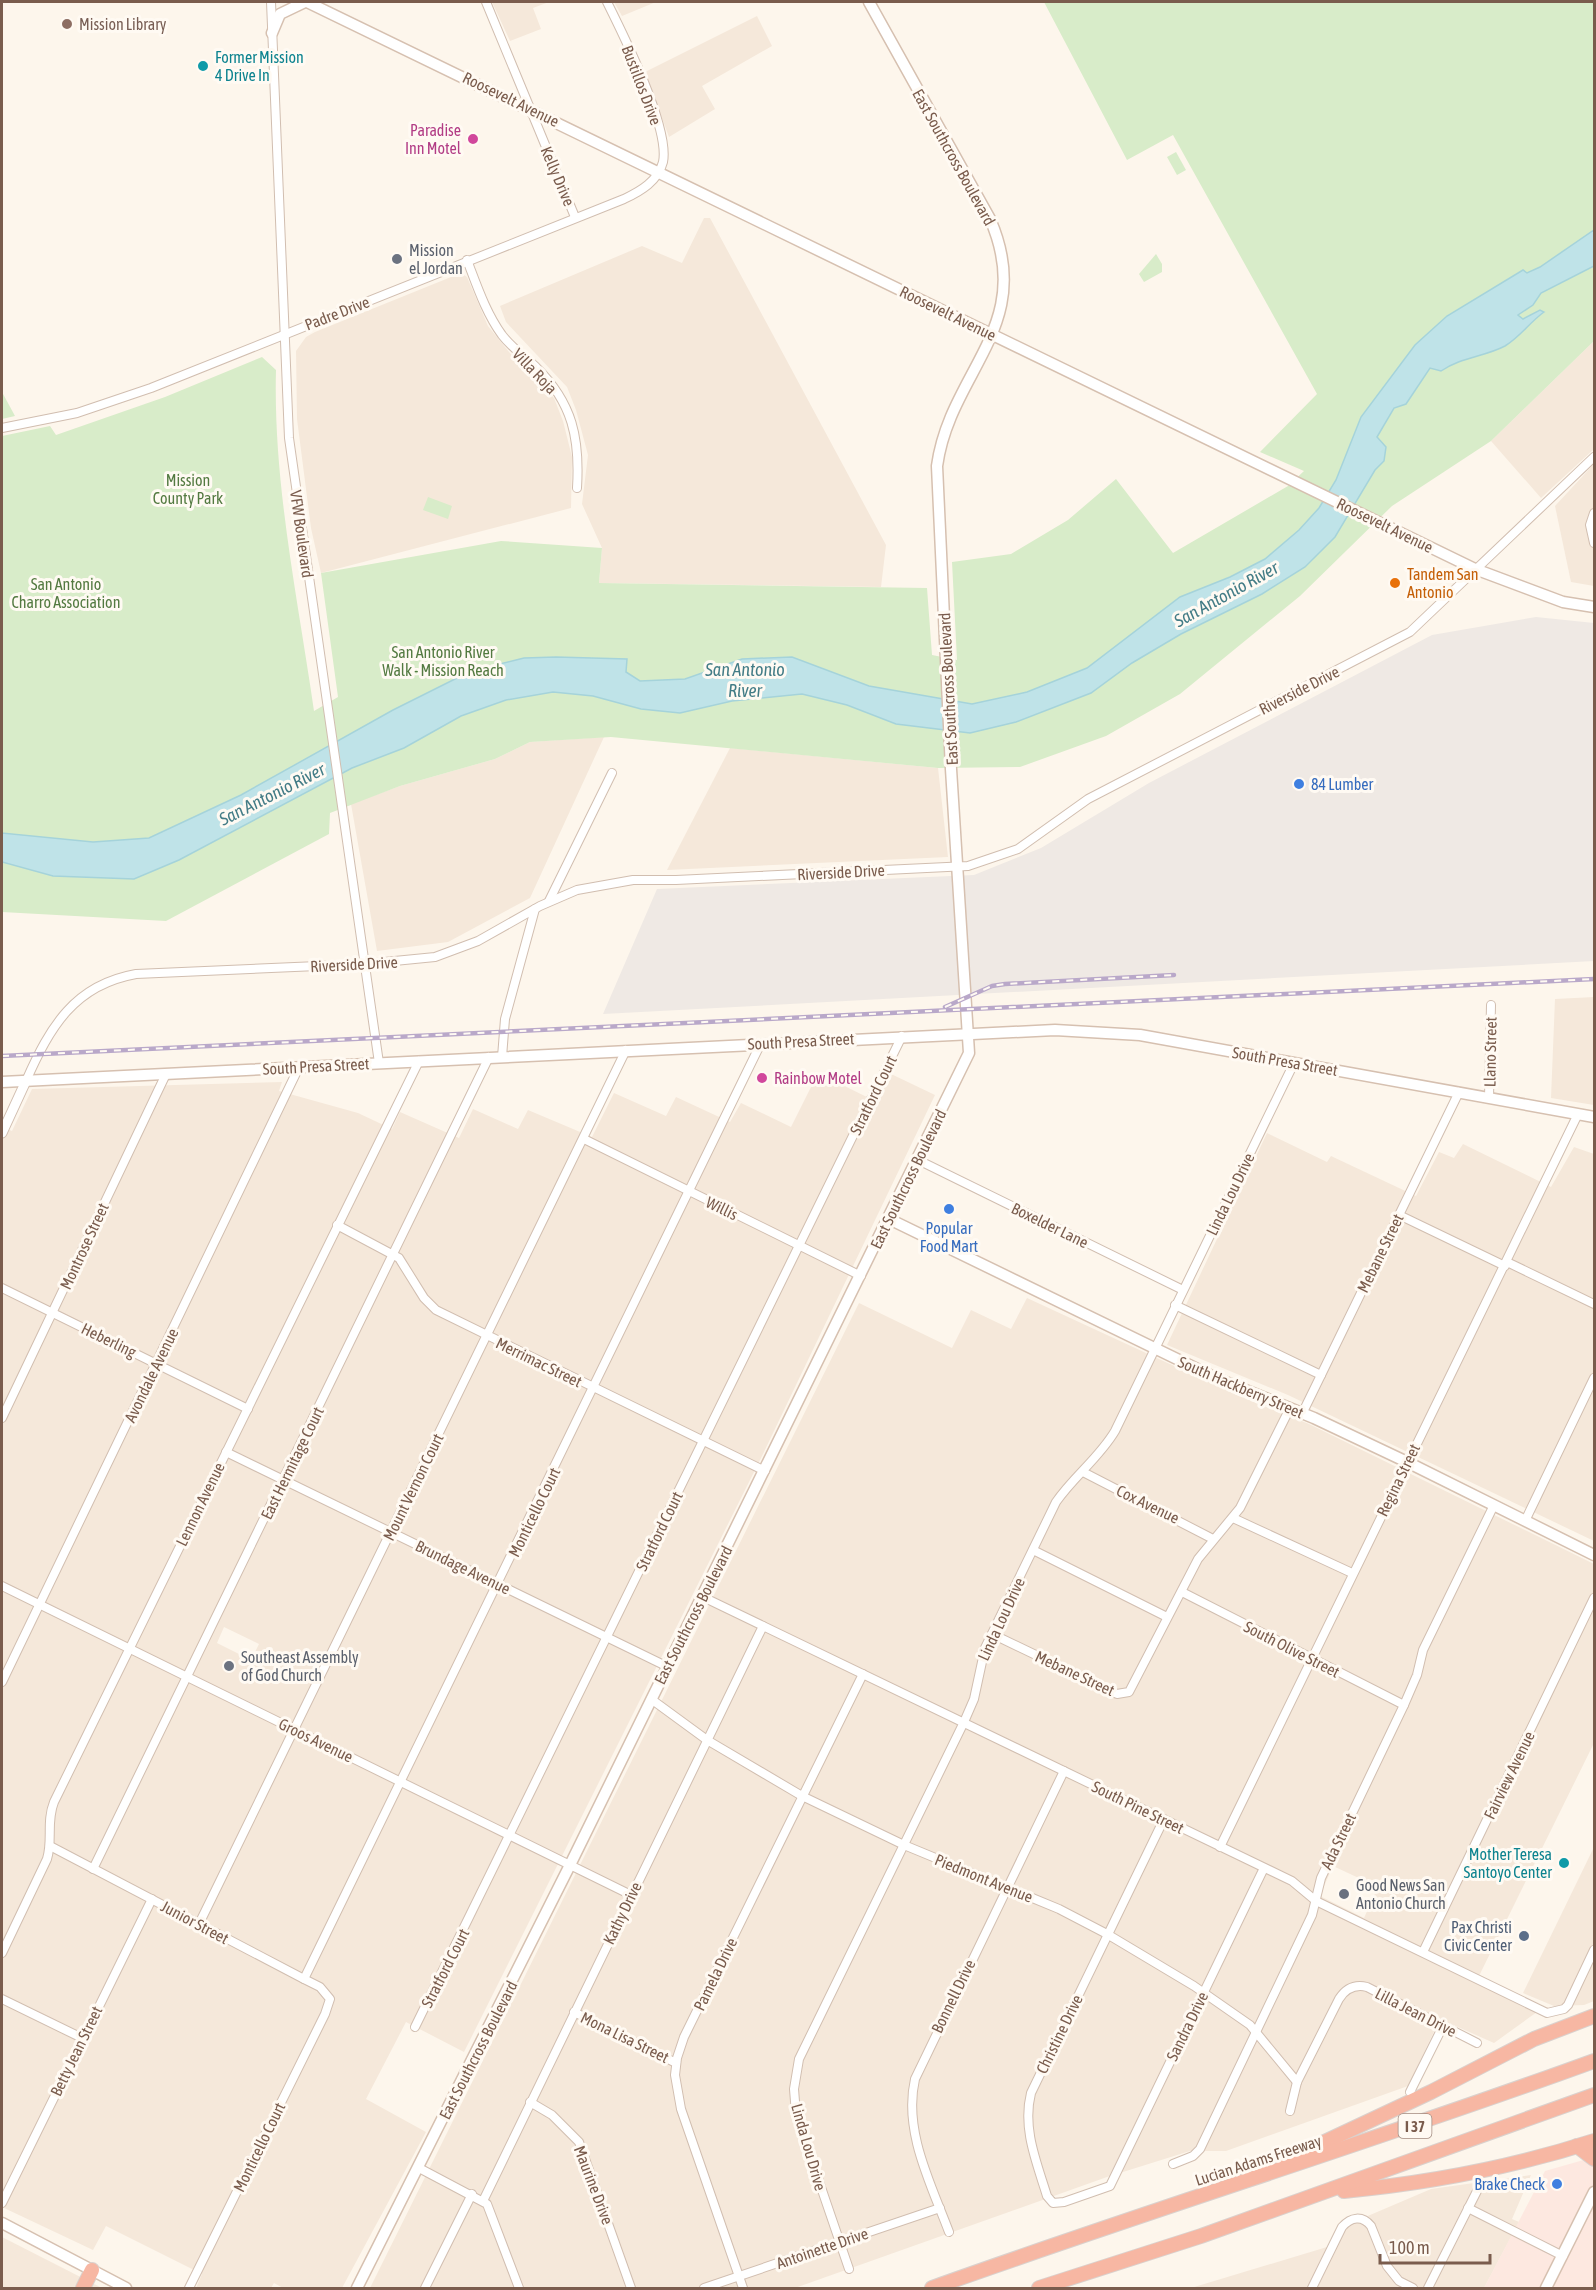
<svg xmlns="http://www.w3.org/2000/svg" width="1596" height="2290" viewBox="0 0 1596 2290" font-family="'Asap Condensed',sans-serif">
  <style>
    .residential { fill: #f5e8da; fill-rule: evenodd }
    .commercial { fill: #fde8e0 }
    .industrial { fill: #efe9e4 }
    .green { fill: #d8ecc9 }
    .water { fill: #bfe3e8; stroke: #a5d3da; stroke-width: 1.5 }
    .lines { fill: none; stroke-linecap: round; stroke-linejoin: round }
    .minor-casing { stroke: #d1beb0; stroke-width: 10 }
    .tertiary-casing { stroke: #d1beb0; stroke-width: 11 }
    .secondary-casing { stroke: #d6c0b0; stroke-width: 13 }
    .motorway-casing { stroke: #dad1cd; stroke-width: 16 }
    .minor { stroke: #fff; stroke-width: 8 }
    .tertiary { stroke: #fff; stroke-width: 9 }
    .secondary { stroke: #fff; stroke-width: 10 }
    .motorway { stroke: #f7b7a3; stroke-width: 14 }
    .rail-casing { stroke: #b9a8c9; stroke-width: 4.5 }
    .rail { stroke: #fffaf3; stroke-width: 2; stroke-dasharray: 7; stroke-linecap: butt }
    .education-dot { fill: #8d6e63; stroke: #fffaf3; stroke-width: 2 }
    .culture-dot { fill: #0f9aa8; stroke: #fffaf3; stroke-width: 2 }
    .hotel-dot { fill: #d1479c; stroke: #fffaf3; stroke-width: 2 }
    .worship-dot { fill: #6b7280; stroke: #fffaf3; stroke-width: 2 }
    .food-dot { fill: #e8710a; stroke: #fffaf3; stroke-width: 2 }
    .shop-dot { fill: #3f7fe0; stroke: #fffaf3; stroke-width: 2 }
    .service-dot { fill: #5c6f8a; stroke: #fffaf3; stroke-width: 2 }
    .labels { text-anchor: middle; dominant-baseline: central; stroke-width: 6; stroke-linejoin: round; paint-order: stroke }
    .shield { fill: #fffaf3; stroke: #a28b7f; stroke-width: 1.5 }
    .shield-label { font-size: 15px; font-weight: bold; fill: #7a5c4d }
    .education-label { font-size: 16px; fill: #785e54; stroke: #fffaf3; text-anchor: start }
    .culture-label { font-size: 16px; fill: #0d838f; stroke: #fffaf3; text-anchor: start }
    .street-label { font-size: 16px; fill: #7a5c4d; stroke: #fffaf3 }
    .hotel-label { font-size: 16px; fill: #b23c85; stroke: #fffaf3; text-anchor: end }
    .worship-label { font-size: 16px; fill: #5b616d; stroke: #fffaf3; text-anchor: start }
    .park-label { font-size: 16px; fill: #537a41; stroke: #fffaf3 }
    .food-label { font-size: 16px; fill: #c56008; stroke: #fffaf3; text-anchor: start }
    .shop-label { font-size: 16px; fill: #366cbe; stroke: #fffaf3; text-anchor: start }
    .service-label { font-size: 16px; fill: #4e5e75; stroke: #fffaf3; text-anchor: end }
    .water-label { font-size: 18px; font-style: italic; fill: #437c86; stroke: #fffaf3 }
  </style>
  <rect width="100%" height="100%" fill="#fdf6ec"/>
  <g class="residential">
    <polygon points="492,2 549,2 533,8 541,29 510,41"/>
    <polygon points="614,2 656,2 622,16"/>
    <polygon points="757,16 772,46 702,86 715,109 669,137 645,72"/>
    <polygon points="704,218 710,218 886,545 881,587 599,583 602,548 582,504 588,455 576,410 567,387 506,322 500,306 642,246 682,263"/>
    <polygon points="461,273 467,277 488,326 509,352 554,398 563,421 572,457 571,508 321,573 311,528 297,419 296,351 306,337 315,332"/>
    <polygon points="1594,341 1594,449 1541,498 1491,441"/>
    <polygon points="1594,464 1594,586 1571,582 1555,506"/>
    <polygon points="604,737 530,898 448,942 377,951 351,804 400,786 495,759 530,742"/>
    <polygon points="730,748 938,768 948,857 667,870"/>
    <polygon points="1594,997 1594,1105 1551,1098 1555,999"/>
    <path d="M 818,1073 L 875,1101 L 889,1073 L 935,1095 L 761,1458 L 464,2052 L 406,2022 L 366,2099 L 426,2132 L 342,2288 L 283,2288 L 274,2283 L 271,2288 L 196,2288 L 202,2274 L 106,2226 L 93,2250 L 2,2207 L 2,1127 L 12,1131 L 32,1089 L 282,1082 L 279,1091 L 358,1113 L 392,1129 L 400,1112 L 459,1138 L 473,1109 L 518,1129 L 528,1110 L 592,1137 L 614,1093 L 666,1116 L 676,1097 L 730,1122 L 741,1103 L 791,1127 ZM 224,1627 L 259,1644 L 251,1660 L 217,1643 Z"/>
    <polygon points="1267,1133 1327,1162 1331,1156 1416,1196 1439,1152 1454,1158 1463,1144 1551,1187 1574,1147 1594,1154 1594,1541 1288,1395 1167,1345"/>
    <path d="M 1027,1298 L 1239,1396 L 1309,1424 L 1594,1564 L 1594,1743 L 1476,1982 L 1537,2012 L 1494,2043 L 1440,2019 L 1408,2086 L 1226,2151 L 1190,2151 L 1107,2177 L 795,2288 L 370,2288 L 859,1303 L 952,1348 L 971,1310 L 1011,1329 ZM 1333,1866 L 1378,1887 L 1364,1918 L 1322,1897 L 1321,1893 Z"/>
    <polygon points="1594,1847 1594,2001 1584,2005 1554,2006 1523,1993"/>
    <polygon points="1531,2175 1512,2219 1519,2222 1484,2288 1191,2288 1327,2247 1349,2224 1431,2189"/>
    <polygon points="2,2237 102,2288 2,2288"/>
  </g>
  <polygon class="commercial" points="1594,2157 1594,2288 1484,2288 1545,2171"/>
  <polygon class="industrial" points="1536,617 1594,623 1594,961 603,1014 657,889 974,875 1041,848 1149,783 1432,635"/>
  <g class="green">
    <path d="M 1044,2 L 1594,2 L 1594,341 L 1491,441 L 1392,506 L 1300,596 L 1180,694 L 1106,736 L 1020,767 L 938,768 L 611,737 L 530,742 L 495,759 L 400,786 L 330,813 L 329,834 L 166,921 L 2,912 L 2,436 L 50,426 L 56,435 L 165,397 L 262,357 L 276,370 C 273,484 298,599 314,711 L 338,697 L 321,573 L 501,541 L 602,548 L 599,583 L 927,588 L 932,655 L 957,660 L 952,562 L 1011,554 L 1068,520 L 1116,479 L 1173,553 L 1288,486 L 1304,471 L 1260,452 L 1317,394 L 1173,135 L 1127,160 Z"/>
    <polygon points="1176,152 1186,170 1177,175 1167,157"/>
    <polygon points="1156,254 1162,264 1162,272 1144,282 1139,274"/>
    <polygon points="2,392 15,416 2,419"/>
    <polygon points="428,497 452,506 448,519 423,510"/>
  </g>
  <path class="water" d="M 1594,230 L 1594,266 L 1541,293 L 1533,305 L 1518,315 L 1523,319 L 1540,310 L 1544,312 C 1530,322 1520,337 1505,346 C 1484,357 1461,357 1441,371 L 1430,368 L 1406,404 L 1394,408 L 1377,437 L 1386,447 L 1384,461 L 1375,470 L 1335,537 L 1305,567 L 1262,594 L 1181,634 L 1132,663 L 1091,693 L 1016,722 L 970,733 L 896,724 L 847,705 L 802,694 L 732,701 L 680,713 L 641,709 L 593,696 L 553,692 L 506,700 L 461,716 L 404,748 L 352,768 L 179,860 L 134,879 L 53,876 L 2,862 L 2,833 L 93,842 L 149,838 L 241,795 L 393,710 L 471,671 L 524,658 L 556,657 L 627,659 L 626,672 L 640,681 L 685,679 L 742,659 L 792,657 L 869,686 L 972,704 L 1027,692 L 1087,668 L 1180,597 L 1230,577 L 1265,559 L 1299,530 L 1319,508 L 1336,480 L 1361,417 L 1415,345 L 1447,316 L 1523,270 L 1527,273 L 1540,267 Z"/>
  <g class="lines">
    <defs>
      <g id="minor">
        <polyline points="271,2 289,438 379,1063"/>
        <polyline points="486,2 575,217"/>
        <path d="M 467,260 C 477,286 486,313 502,335 C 512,348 524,356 536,367 C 573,403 580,439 577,488"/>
        <path d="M 2,428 L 77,413 L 151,388 L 624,199 C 641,191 658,181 663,162 C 670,128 623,34 607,2"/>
        <polyline points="1594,513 1590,525 1594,543"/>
        <polyline points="549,901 612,773"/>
        <polyline points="502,1057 505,1019 535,909"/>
        <path d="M 26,1081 C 50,1027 74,985 136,974 L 364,964 L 435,957 L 478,941 L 540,906 L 577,890 L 633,880 L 676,880 L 968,866 L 1018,849 L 1088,799 L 1410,632 L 1594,457"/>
        <polyline points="1489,1098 1491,1005"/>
        <polyline points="584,1139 861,1276"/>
        <polyline points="918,1160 1183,1290"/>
        <polyline points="1399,1215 1505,1266"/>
        <polyline points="337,1225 399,1258 424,1298 436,1310 765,1471"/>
        <polyline points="1507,1262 1594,1304"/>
        <polyline points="2,1288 248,1409"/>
        <polyline points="1175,1305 1321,1375"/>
        <polyline points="1302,1414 1459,1092"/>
        <polyline points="2,1418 166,1074"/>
        <polyline points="226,1452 668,1667"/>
        <polyline points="1083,1472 1213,1539"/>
        <polyline points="1233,1518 1352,1573"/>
        <polyline points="1525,1521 1594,1378"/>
        <polyline points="1033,1550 1167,1617"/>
        <polyline points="2,1586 631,1895"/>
        <polyline points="1182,1592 1404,1705"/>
        <polyline points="703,1597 1292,1881 1316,1901 1547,2013 1564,2009 1568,2005 1594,1950"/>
        <polyline points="992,1634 1117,1694 1129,1692 1198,1559 1240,1508 1290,1408"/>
        <polyline points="2,1682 299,1067"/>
        <polyline points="651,1699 707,1740 802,1796 904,1845 1059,1909 1107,1934 1194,1986 1250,2025 1297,2082"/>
        <path d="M 1164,1819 L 1031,2093 C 1022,2129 1037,2163 1047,2196 L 1053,2203 L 1064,2202 L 1110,2186 L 1264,1868"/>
        <polyline points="50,1846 304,1979 320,1987 330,1999 325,2014 189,2288"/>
        <polyline points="1220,1847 1578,1114"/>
        <polyline points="93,1869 489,1057"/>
        <polyline points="199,1924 626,1050"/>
        <polyline points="1423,1952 1594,1598"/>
        <path d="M 2,1953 L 47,1859 C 53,1840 46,1822 54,1802 L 419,1061"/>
        <polyline points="304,1979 761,1043"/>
        <polyline points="2,1999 82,2038"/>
        <polyline points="574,2012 676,2063"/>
        <polyline points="415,2027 902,1036"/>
        <polyline points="1410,2092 1443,2026"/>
        <polyline points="530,2102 552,2115 579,2142 631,2288"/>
        <path d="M 1290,2111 L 1297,2082 L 1339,1999 C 1346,1988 1355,1984 1367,1987 L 1477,2043"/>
        <polyline points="1173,2164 1193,2156 1200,2149 1312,1915 1321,1878 1404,1705 1417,1675 1423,1650 1494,1505"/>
        <polyline points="419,2168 487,2204 519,2288"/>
        <polyline points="483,2201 763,1626"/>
        <polyline points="2,2203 152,1899"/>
        <polyline points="1468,2208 1563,2256"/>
        <path d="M 949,2232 C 931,2184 903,2131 915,2079 L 1064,1771"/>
        <path d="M 849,2269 L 796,2114 L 794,2089 L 799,2059 L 964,1722 L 974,1699 L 985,1648 L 1056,1502 C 1074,1476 1099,1458 1115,1431 L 1294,1063"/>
        <polyline points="425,2288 472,2194"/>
        <polyline points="704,2288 940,2208"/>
        <polyline points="743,2288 681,2109 675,2075 677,2058 684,2037 863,1674"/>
        <path d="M 1312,2288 L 1342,2227 C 1351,2217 1362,2215 1371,2226 L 1387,2266 L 1399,2281 L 1413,2288"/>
        <polyline points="1428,2288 1479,2187"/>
      </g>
      <polyline id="tertiary" points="2,1133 26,1081"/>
      <g id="secondary">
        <polyline points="307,2 1475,569 1563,602 1594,607"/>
        <polyline points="272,33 280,14 305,2"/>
        <polyline points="2,1082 1055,1030 1140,1035 1594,1117"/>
        <polyline points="889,1219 1216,1378 1314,1418 1407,1462 1594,1555"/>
        <polyline points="2,2223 126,2288"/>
        <path d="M 357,2288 L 570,1865 L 969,1053 L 951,769 L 937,466 C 950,371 1037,326 990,219 L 869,2"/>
        <polyline points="1546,2288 1594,2192"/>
      </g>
      <g id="motorway">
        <polyline points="1577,2146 1594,2159"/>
        <polyline points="1284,2161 1431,2092 1534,2039 1594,2016"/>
        <path d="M 1344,2191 C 1430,2183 1513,2167 1594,2141"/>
        <polyline points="83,2288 92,2270"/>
        <path d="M 932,2288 C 1152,2209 1375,2141 1594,2061"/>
        <polyline points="1039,2288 1201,2236 1594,2095"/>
      </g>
    </defs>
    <use href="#minor" class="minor-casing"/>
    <use href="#tertiary" class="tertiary-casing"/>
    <use href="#secondary" class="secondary-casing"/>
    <use href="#motorway" class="motorway-casing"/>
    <use href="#minor" class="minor"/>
    <use href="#tertiary" class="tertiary"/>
    <use href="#secondary" class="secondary"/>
    <use href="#motorway" class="motorway"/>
    <defs>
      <g id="rail">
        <polyline points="945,1007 992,986 1005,984 1174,975"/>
        <polyline points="2,1056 1594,979"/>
      </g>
    </defs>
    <use href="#rail" class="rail-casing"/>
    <use href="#rail" class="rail"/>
  </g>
  <circle class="education-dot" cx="67" cy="24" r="6"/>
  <g class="culture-dot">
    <circle cx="203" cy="66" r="6"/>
    <circle cx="1564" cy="1863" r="6"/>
  </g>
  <g class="hotel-dot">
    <circle cx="473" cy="139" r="6"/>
    <circle cx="762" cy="1078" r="6"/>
  </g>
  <g class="worship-dot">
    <circle cx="397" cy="259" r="6"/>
    <circle cx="229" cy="1666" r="6"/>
    <circle cx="1344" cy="1894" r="6"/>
  </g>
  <circle class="food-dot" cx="1395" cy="583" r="6"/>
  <g class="shop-dot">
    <circle cx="1299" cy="784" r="6"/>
    <circle cx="949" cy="1209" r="6"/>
    <circle cx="1557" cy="2184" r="6"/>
  </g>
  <circle class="service-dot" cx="1524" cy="1936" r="6"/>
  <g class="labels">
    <rect class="shield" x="1398.5" y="2114" width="33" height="24" rx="4.5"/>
    <g class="shield-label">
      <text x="1415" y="2126">I 37</text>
    </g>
    <g class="education-label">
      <text x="79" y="24">Mission Library</text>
    </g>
    <g class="culture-label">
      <text x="215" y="57">Former Mission<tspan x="215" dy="18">4 Drive In</tspan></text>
      <text x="1552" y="1854" text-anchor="end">Mother Teresa<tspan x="1552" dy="18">Santoyo Center</tspan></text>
    </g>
    <g class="street-label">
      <text transform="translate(642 85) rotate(69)">Bustillos Drive</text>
      <text transform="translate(511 99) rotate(26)">Roosevelt Avenue</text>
      <text transform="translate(954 157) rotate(61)">East Southcross Boulevard</text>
      <text transform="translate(558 176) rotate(67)">Kelly Drive</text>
      <text transform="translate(337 313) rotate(-21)">Padre Drive</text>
      <text transform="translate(948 313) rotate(26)">Roosevelt Avenue</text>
      <text transform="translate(535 371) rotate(46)">Villa Roja</text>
      <text transform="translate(1385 525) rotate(26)">Roosevelt Avenue</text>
      <text transform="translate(302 534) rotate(82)">VFW Boulevard</text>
      <text transform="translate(948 689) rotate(-93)">East Southcross Boulevard</text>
      <text transform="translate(1299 690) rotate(-27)">Riverside Drive</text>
      <text transform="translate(841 872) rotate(-3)">Riverside Drive</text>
      <text transform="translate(354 964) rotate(-3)">Riverside Drive</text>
      <text transform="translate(801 1041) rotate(-3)">South Presa Street</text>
      <text transform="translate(1490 1052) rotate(-89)">Llano Street</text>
      <text transform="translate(1285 1061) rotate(10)">South Presa Street</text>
      <text transform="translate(316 1066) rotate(-3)">South Presa Street</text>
      <text transform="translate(873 1095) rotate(-64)">Stratford Court</text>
      <text transform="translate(908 1179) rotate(-64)">East Southcross Boulevard</text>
      <text transform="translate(1230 1194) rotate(-64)">Linda Lou Drive</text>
      <text transform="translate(722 1208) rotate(26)">Willis</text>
      <text transform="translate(1050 1225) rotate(26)">Boxelder Lane</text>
      <text transform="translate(84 1246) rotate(-65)">Montrose Street</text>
      <text transform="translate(1380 1253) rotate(-64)">Mebane Street</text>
      <text transform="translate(109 1340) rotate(26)">Heberling</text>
      <text transform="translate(539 1362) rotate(26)">Merrimac Street</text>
      <text transform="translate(151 1375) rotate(-64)">Avondale Avenue</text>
      <text transform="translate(1241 1387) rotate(23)">South Hackberry Street</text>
      <text transform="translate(292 1463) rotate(-64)">East Hermitage Court</text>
      <text transform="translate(1398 1480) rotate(-64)">Regina Street</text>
      <text transform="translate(413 1487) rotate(-64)">Mount Vernon Court</text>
      <text transform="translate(200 1504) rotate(-64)">Lennon Avenue</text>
      <text transform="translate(1148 1504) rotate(26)">Cox Avenue</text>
      <text transform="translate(534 1512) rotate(-64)">Monticello Court</text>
      <text transform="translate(659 1531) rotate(-64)">Stratford Court</text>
      <text transform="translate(463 1567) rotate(26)">Brundage Avenue</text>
      <text transform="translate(693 1615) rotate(-63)">East Southcross Boulevard</text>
      <text transform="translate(1001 1619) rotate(-65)">Linda Lou Drive</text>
      <text transform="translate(1292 1649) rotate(27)">South Olive Street</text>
      <text transform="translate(1075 1673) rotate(25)">Mebane Street</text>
      <text transform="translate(316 1740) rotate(26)">Groos Avenue</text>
      <text transform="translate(1509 1775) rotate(-64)">Fairview Avenue</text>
      <text transform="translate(1138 1807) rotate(26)">South Pine Street</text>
      <text transform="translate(1338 1841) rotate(-64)">Ada Street</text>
      <text transform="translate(984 1878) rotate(22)">Piedmont Avenue</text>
      <text transform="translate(622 1913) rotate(-64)">Kathy Drive</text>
      <text transform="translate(195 1922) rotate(28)">Junior Street</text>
      <text transform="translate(445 1968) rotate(-63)">Stratford Court</text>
      <text transform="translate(715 1974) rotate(-64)">Pamela Drive</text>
      <text transform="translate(953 1996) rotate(-64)">Bonnell Drive</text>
      <text transform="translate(1416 2012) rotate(27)">Lilla Jean Drive</text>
      <text transform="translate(1187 2026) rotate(-64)">Sandra Drive</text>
      <text transform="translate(1059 2034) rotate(-64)">Christine Drive</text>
      <text transform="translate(625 2037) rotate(26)">Mona Lisa Street</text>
      <text transform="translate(478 2050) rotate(-63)">East Southcross Boulevard</text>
      <text transform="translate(76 2051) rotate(-64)">Betty Jean Street</text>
      <text transform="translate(259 2147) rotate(-64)">Monticello Court</text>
      <text transform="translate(809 2147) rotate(74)">Linda Lou Drive</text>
      <text transform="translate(1258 2160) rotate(-18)">Lucian Adams Freeway</text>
      <text transform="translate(594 2185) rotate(69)">Maurine Drive</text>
      <text transform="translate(822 2248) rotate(-19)">Antoinette Drive</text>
    </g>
    <g class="hotel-label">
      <text x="461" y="130">Paradise<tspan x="461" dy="18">Inn Motel</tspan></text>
      <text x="774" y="1078" text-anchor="start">Rainbow Motel</text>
    </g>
    <g class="worship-label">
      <text x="409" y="250">Mission<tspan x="409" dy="18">el Jordan</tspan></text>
      <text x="241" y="1657">Southeast Assembly<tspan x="241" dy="18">of God Church</tspan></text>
      <text x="1356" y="1885">Good News San<tspan x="1356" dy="18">Antonio Church</tspan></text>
    </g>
    <g class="park-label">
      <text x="188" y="480">Mission<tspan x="188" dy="18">County Park</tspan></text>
      <text x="66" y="584">San Antonio<tspan x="66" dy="18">Charro Association</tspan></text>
      <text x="443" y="652">San Antonio River<tspan x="443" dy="18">Walk - Mission Reach</tspan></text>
    </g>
    <g class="food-label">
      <text x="1407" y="574">Tandem San<tspan x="1407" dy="18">Antonio</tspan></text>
    </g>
    <g class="shop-label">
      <text x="1311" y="784">84 Lumber</text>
      <text x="949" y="1228" text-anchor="middle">Popular<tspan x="949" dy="18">Food Mart</tspan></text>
      <text x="1545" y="2184" text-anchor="end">Brake Check</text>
    </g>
    <g class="service-label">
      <text x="1512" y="1927">Pax Christi<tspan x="1512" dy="18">Civic Center</tspan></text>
    </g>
    <g class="water-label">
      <text transform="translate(1226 594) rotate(-29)">San Antonio River</text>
      <text x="745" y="669">San Antonio<tspan x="745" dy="21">River</tspan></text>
      <text transform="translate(272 794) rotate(-27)">San Antonio River</text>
    </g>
  </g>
  <rect width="1596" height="2290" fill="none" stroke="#7a5c4d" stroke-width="6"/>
  <path d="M1380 2254v9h110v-9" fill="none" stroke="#7a5c4d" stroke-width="3"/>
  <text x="1389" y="2254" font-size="18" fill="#7a5c4d" stroke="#fffaf3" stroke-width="4.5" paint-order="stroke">100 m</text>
</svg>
